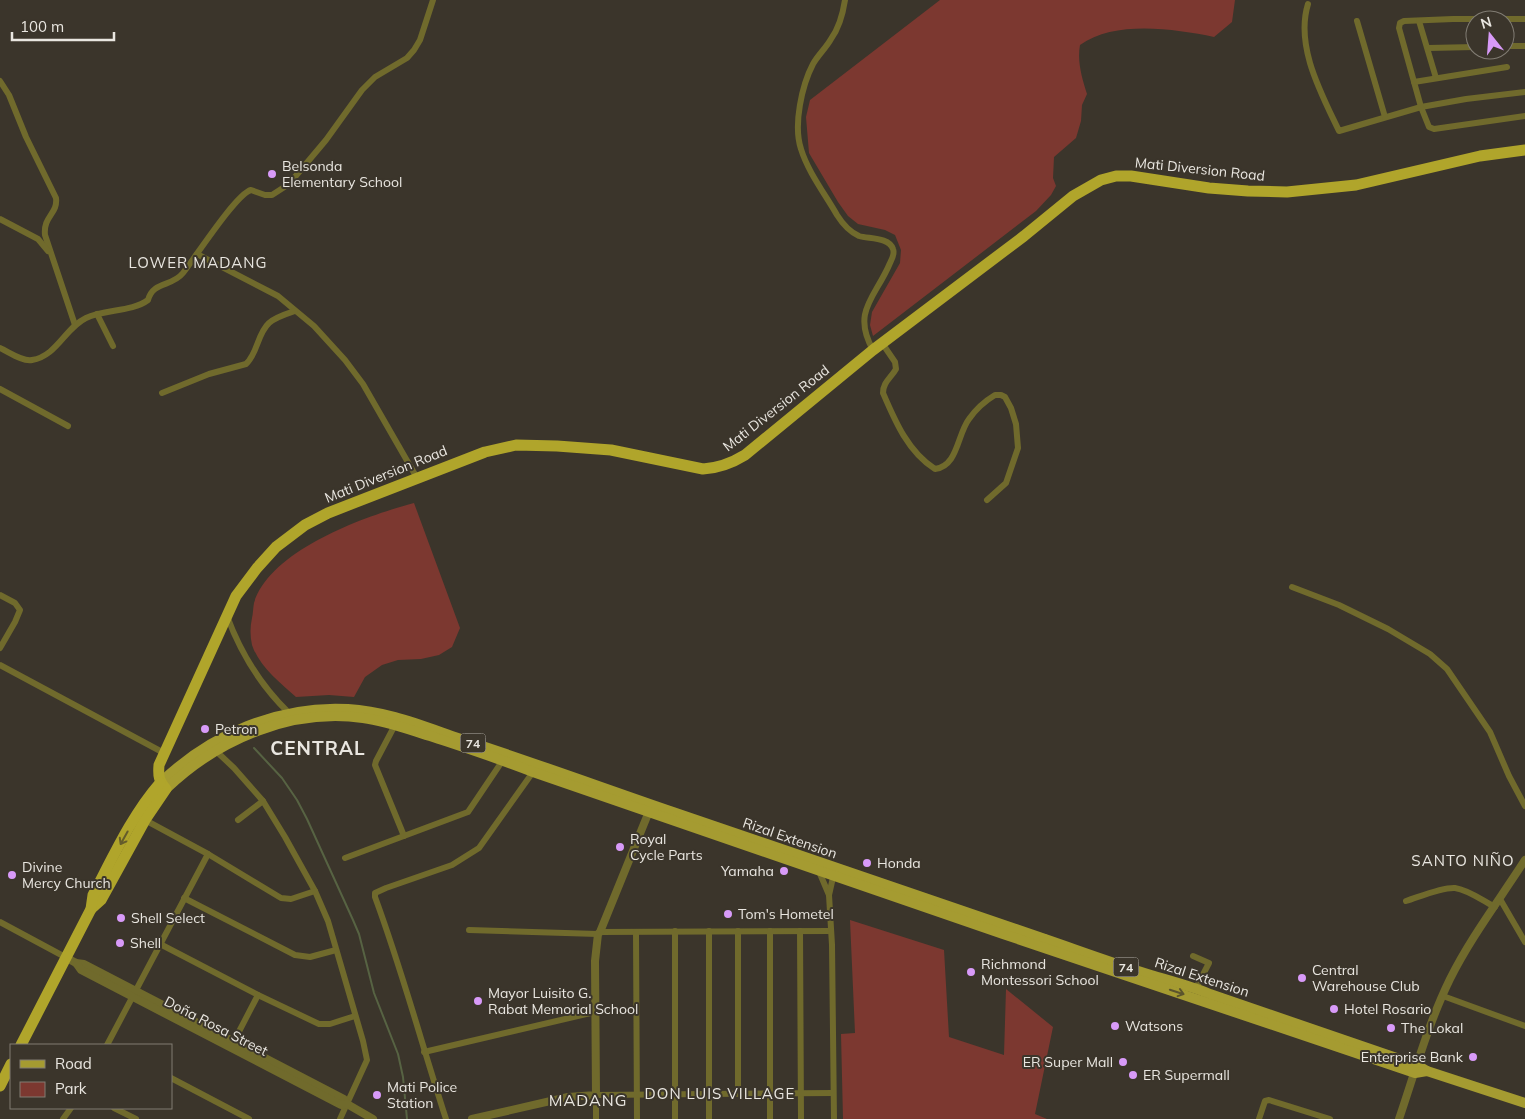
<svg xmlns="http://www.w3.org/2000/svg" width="1525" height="1119" viewBox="0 0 1525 1119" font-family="Mulish,sans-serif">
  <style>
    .green { fill: #7c3830 }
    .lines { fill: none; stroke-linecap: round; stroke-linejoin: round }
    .stream { stroke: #576343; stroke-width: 2 }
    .minor { stroke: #706a2c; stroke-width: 6 }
    .tertiary { stroke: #706a2c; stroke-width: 8 }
    .primary { stroke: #a59b31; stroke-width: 10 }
    .trunk { stroke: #b0a52b; stroke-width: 11 }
    .oneway { stroke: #645c2b }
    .oneway2 { stroke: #5b542d }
    .poi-dot { fill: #d89af8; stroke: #3b352b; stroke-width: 2 }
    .labels { text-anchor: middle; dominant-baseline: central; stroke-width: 4; stroke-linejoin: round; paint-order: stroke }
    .shield { fill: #3b352b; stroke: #b5b1aa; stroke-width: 1 }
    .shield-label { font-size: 12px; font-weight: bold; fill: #e9e6e0 }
    .poi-label { font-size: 14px; fill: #e9e6e0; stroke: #3b352b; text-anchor: start }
    .street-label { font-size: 14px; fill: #e9e6e0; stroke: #3b352b }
    .neighbourhood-label { font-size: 15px; letter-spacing: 1px; fill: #e9e6e0; stroke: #3b352b }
    .quarter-label { font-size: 16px; letter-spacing: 1px; fill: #e9e6e0; stroke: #3b352b }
    .district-label { font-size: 19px; font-weight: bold; letter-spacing: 1px; fill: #e9e6e0; stroke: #3b352b }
  </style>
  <rect width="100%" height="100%" fill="#3b352b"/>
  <g class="green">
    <path d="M 940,0 L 1235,0 L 1232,22 L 1214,37 C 1174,29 1115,20 1080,45 C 1077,62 1082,78 1087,94 L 1082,105 L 1081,121 L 1076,138 L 1054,157 L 1053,178 L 1056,186 L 1051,195 L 1036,211 L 873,336 L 870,325 L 872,312 L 900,263 L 901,250 L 895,235 L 885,230 L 858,224 L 848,216 L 838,202 L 809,153 L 806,117 L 810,100 Z"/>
    <path d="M 414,503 L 460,628 L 452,647 L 439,655 L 421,659 L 398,660 L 382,665 L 365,677 L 354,697 L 329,695 L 296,697 C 280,683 259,666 252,645 C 250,636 250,627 252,618 C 253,614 253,608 254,603 C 270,550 365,516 414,503 Z"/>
    <polygon points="850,920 944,950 949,1037 1004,1055 1006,989 1053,1027 1035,1114 1047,1119 843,1119 841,1034 855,1033"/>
  </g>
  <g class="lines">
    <polyline class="stream" points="254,748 282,778 297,800 307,819 353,920 359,934 374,993 398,1054 403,1077 407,1119"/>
    <g class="minor">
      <path d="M 845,0 C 843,13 839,28 831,39 C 826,48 818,55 813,64 C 802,85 793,125 801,149 C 808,172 825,194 837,215 C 842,223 850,232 859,236 C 869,239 889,237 893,249 C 895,254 892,259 890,263 C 876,297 851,311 873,350"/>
      <path d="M 1308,4 C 1295,46 1321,93 1339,131 L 1421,107 L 1466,99 L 1525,92"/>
      <polyline points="1525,19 1453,19 1404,21 1400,23 1399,28 1421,107 1429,127 1434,129 1525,116"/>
      <polyline points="1357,21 1385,117"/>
      <polyline points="1419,21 1436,78"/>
      <polyline points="1505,46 1525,46"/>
      <polyline points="1428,48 1475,47"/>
      <path d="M 0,81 L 9,95 L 26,137 L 56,198 C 58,214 43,216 45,235 L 75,325"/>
      <polyline points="1414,82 1507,67"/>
      <polyline points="0,219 38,239 48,251"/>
      <polyline points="197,254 278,296 314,326 345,360 363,384 417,478"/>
      <polyline points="97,314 113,346"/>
      <path d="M 882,343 L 895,362 L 896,369 C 891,378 883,382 883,393 C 895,421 908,452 935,469 C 958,466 957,435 969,419 C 976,409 985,401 995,395 L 1001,395 L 1005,397 L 1011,408 L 1016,424 L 1018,448 L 1006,483 L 987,500"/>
      <path d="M 0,348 C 9,352 23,362 32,360 C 57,356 65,328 86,318 C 105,309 132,312 148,300 C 153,281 172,287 183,273 C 195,258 236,194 251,190 L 265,195 L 272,195 L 289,184 L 326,140 L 362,90 L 375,77 L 407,58 L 414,50 L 420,40 L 433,0"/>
      <polyline points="0,389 68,426"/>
      <path d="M 162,393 L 209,374 L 246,364 C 258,353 257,334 269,323 C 276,317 286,314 295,311"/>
      <polyline points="1292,587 1339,605 1388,629 1430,654 1447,669 1490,732 1509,776 1525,806"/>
      <polyline points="0,595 15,603 20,610 15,622 0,648"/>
      <path d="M 227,616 C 241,654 260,685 289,713 L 290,716"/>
      <polyline points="0,665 164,753"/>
      <polyline points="396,723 376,761 375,765 404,836"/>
      <polyline points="216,751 234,768 263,801 285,837 315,891 328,921 363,1041 367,1060 340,1119"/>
      <polyline points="145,820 208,854 281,898 291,899 315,891"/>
      <polyline points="238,820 263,801"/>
      <polyline points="345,858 468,812 503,760"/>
      <polyline points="818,869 829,895"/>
      <polyline points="184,898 295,955 310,957 336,950"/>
      <polyline points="1500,899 1525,942"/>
      <path d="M 1406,901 C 1419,897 1442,887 1455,888 C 1469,890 1483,901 1495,907"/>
      <polyline points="0,922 67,958"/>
      <polyline points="469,930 598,934"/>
      <polyline points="709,931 709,1119"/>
      <polyline points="738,931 738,1094"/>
      <polyline points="800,931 801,1119"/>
      <polyline points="600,932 831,931"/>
      <polyline points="636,932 637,1119"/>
      <polyline points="160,944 258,995 319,1024 330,1024 355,1016"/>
      <polyline points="1193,956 1209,963 1196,988"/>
      <polyline points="1443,996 1525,1026"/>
      <polyline points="107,1045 208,854"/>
      <polyline points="232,1045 258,995"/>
      <polyline points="424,1052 595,1012"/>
      <polyline points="171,1078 249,1119"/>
      <polyline points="114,1108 136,1119"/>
      <polyline points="63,1119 71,1108"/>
      <path d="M 446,1119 C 422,1045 402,970 375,897 L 375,893 L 386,888 L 452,865 L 479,848 L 533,772"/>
      <polyline points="596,1119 596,1095 833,1093"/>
      <polyline points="675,1119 675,931"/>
      <polyline points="770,1119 770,931"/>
      <polyline points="834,1119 832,945 829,895 834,873"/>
      <polyline points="1259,1119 1265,1101 1269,1100 1330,1119"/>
    </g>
    <g class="tertiary">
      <polyline points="67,958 76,963 84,964 344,1099 347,1104 373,1119"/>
      <polyline points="76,963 81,970 341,1105 347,1104"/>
      <polyline points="472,1119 568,1097 596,1095 595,961 598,934 600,932 650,809"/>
      <path d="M 1399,1119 C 1415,1072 1428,1024 1450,979 C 1471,937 1500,899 1525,860"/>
    </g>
    <g class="primary">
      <path d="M 160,783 C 210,735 278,705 348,709 C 387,711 425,727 461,739 C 532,762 603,788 673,812 C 797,855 921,897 1045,939 C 1080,951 1115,964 1151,975 C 1171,981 1191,986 1210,994 L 1417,1065 L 1427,1071 L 1525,1103"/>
      <path d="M 166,789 C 218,739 291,708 363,718 C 387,721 410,730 433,737 C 466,748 500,759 533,772 L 1003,934 L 1415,1073 L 1427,1071"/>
    </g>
    <g class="trunk">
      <path d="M 91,909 L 101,900 L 145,820 L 166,789 C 159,781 158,776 159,765 L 236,596 L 257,568 L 276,547 L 305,525 L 328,513 L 485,452 L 516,445 L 557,446 L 611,450 L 703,469 C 719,468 732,463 745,455 L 873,350 L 1024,236 L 1073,196 L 1101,180 L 1116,176 L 1131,176 L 1209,188 L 1248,191 L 1287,192 L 1356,185 L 1480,156 L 1525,150"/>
      <path d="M 21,1045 L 91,909 L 93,895 C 113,857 132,815 160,783"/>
      <polyline points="0,1086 11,1064"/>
    </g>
  </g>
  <defs><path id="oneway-shaft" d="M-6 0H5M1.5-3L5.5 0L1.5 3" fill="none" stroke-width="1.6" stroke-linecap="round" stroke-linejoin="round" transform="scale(1.25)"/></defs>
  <use class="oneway" href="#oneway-shaft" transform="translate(124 838) rotate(119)"/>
  <use class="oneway2" href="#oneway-shaft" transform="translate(1177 992) rotate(18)"/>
  <g class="poi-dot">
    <circle cx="272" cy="174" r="5"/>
    <circle cx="205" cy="729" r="5"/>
    <circle cx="620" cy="847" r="5"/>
    <circle cx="867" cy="863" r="5"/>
    <circle cx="784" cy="871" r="5"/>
    <circle cx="12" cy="875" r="5"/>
    <circle cx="728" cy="914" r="5"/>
    <circle cx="121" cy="918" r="5"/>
    <circle cx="120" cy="943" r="5"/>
    <circle cx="971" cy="972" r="5"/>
    <circle cx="1302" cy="978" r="5"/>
    <circle cx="478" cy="1001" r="5"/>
    <circle cx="1334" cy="1009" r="5"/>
    <circle cx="1115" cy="1026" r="5"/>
    <circle cx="1391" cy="1028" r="5"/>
    <circle cx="1473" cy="1057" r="5"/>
    <circle cx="1123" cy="1062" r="5"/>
    <circle cx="1133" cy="1075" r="5"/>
    <circle cx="377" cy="1095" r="5"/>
  </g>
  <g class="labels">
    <g class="shield">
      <rect x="460.5" y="733.5" width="25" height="19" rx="4"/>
      <rect x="1113.5" y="957.5" width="25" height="19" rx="4"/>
    </g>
    <g class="shield-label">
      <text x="473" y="743">74</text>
      <text x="1126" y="967">74</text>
    </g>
    <g class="poi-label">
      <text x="282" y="166">Belsonda<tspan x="282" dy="16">Elementary School</tspan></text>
      <text x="215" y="729">Petron</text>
      <text x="630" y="839">Royal<tspan x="630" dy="16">Cycle Parts</tspan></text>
      <text x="877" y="863">Honda</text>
      <text x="22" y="867">Divine<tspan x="22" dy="16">Mercy Church</tspan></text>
      <text x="774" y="871" text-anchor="end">Yamaha</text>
      <text x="738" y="914">Tom's Hometel</text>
      <text x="131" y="918">Shell Select</text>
      <text x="130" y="943">Shell</text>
      <text x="981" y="964">Richmond<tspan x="981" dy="16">Montessori School</tspan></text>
      <text x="1312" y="970">Central<tspan x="1312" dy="16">Warehouse Club</tspan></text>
      <text x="488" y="993">Mayor Luisito G.<tspan x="488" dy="16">Rabat Memorial School</tspan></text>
      <text x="1344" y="1009">Hotel Rosario</text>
      <text x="1125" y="1026">Watsons</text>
      <text x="1401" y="1028">The Lokal</text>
      <text x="1463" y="1057" text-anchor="end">Enterprise Bank</text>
      <text x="1113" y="1062" text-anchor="end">ER Super Mall</text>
      <text x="1143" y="1075">ER Supermall</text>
      <text x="387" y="1087">Mati Police<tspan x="387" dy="16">Station</tspan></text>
    </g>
    <g class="street-label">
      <text transform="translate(1200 169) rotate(6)">Mati Diversion Road</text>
      <text transform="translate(776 408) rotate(-38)">Mati Diversion Road</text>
      <text transform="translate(386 474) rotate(-22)">Mati Diversion Road</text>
      <text transform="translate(790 838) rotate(19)">Rizal Extension</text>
      <text transform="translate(1202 977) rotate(18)">Rizal Extension</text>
      <text transform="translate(216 1026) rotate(27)">Doña Rosa Street</text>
    </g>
    <g class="neighbourhood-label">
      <text x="198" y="262">LOWER MADANG</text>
      <text x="1463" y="860">SANTO NIÑO</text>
      <text x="720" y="1093">DON LUIS VILLAGE</text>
    </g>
    <g class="quarter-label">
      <text x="588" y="1100">MADANG</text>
    </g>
    <g class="district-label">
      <text x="318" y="748">CENTRAL</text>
    </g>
  </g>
  <rect x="10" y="1044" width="162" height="65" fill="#3b352b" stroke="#817c73"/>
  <rect x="20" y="1060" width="25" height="8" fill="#a59b31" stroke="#817c73"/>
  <text x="55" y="1069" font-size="15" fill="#e9e6e0">Road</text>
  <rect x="20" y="1082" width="25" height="15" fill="#7c3830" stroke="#817c73"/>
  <text x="55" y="1094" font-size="15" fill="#e9e6e0">Park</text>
  <g transform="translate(1490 35) rotate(343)"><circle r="24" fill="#3b352b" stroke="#817c73"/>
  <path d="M0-4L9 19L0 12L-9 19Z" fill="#d89af8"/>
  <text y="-8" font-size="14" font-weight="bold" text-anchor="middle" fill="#e9e6e0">N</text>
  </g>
  <path d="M12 32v8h102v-8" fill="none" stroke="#e9e6e0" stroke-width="2.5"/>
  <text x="20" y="32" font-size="15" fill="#e9e6e0" stroke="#3b352b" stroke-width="4" paint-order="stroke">100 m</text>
</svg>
